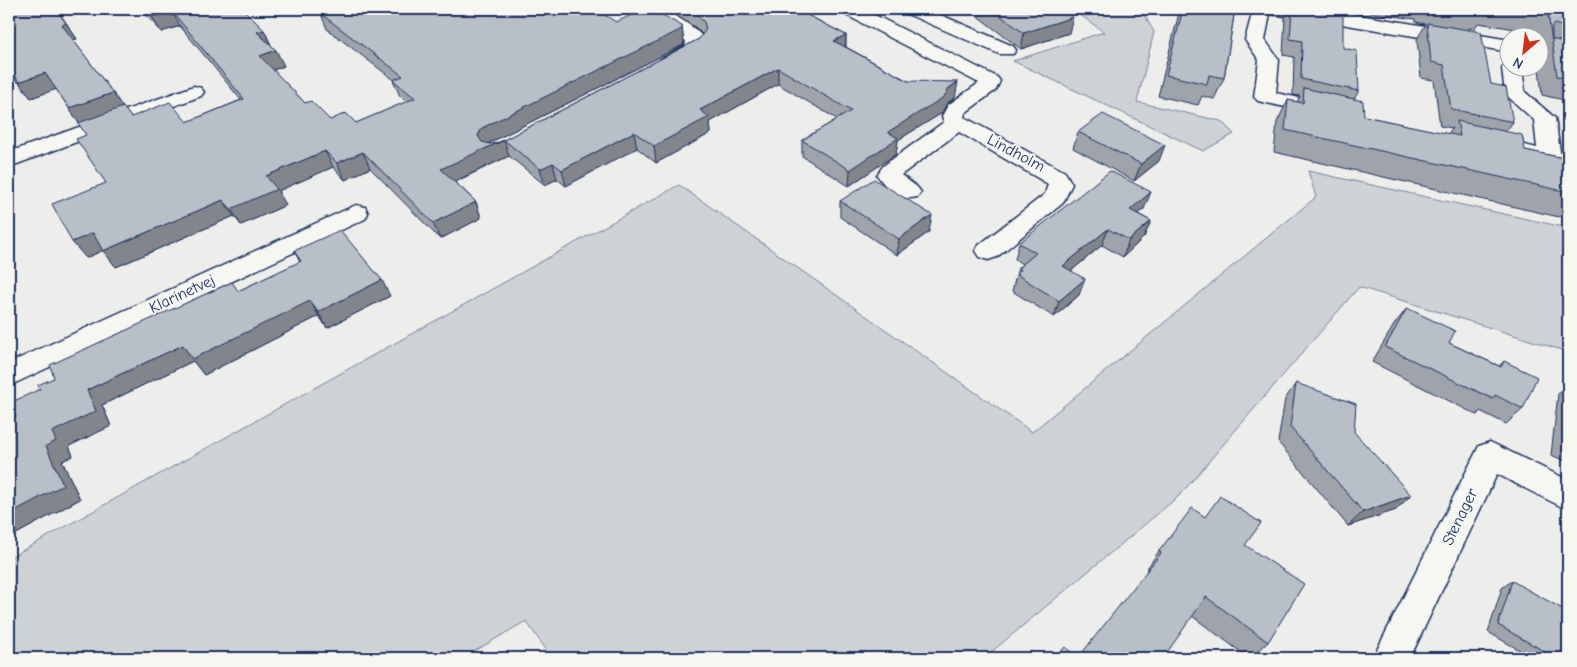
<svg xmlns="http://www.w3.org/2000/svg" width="1577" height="667" viewBox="0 0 1577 667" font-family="'Comic Neue',sans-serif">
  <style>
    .green { fill: #ced2d7; stroke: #74809a }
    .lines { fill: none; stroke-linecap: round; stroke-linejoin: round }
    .minor-casing { stroke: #1b2f5e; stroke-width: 3 }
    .minor { fill: #f6f6f2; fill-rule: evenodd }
    .wall { fill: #9fa4ac; stroke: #1b2f5e }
    .shaded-wall { fill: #82868c; stroke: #1b2f5e }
    .building { fill: #b9bfc8; stroke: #1b2f5e }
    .labels { text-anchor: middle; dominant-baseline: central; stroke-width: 4; stroke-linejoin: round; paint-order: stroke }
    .street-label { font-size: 16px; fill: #1b2f5e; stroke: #f6f6f2 }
  </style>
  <rect width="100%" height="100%" fill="#edeeec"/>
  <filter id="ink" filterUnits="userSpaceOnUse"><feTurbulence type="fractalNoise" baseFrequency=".02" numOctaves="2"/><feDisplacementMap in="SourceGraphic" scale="10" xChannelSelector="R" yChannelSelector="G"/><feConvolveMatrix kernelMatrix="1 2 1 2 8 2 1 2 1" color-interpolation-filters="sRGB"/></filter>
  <g filter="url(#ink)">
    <g class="green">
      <polygon points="1072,9 1119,9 1145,16 1154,32 1137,102 1221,121 1234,134 1203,151 1013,61 1104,32"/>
      <polygon points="1308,171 1568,228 1568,352 1359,287 1179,496 984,658 552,658 526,621 463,658 9,658 9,558 679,185 1032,432 1316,197"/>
    </g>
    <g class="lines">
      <defs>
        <g id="minor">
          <path d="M 636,9 C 643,9 653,7 660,9 C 673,14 703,30 706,44 C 697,57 678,71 661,67 L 658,63 L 661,59 L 685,46 L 686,41 L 638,13 Z"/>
          <path d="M 840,9 L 863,9 L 997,77 L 1000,81 L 996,90 L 965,113 L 964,117 L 1065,172 L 1072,184 L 1063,203 L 997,257 L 988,260 L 979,257 L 975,251 L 979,245 L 1045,194 L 1048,184 L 959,132 L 901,175 L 917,187 L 921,192 L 917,197 C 899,202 887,189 877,175 L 883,166 L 944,122 L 942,116 L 948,105 L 979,83 L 842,13 Z"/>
          <polygon points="903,9 927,9 1013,46 1016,50 1013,54 999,54 905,13"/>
          <polygon points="1250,9 1329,10 1510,40 1510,52 1329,22 1270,14 1265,40 1279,60 1276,93 1333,105 1336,110 1333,115 1325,116 1258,101 1254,97 1259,60 1245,40 1252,14"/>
          <path d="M 1510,63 L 1510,68 L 1522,68 L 1525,92 L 1555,118 L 1561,158 L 1558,163 C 1543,167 1523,159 1508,155 L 1505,150 L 1508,145 L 1516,143 L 1537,148 L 1534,120 L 1505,94 L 1502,68 L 1505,64 Z"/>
          <polygon points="194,86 201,88 204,92 201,96 9,167 9,152"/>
          <polygon points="356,205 365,207 368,213 365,219 9,386 9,363"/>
          <polygon points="1490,442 1568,480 1568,510 1497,474 1410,658 1373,658 1479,446"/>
        </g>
      </defs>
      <use href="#minor" class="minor-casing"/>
      <use href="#minor" class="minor"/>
    </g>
    <g class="wall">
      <polygon points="57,9 77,39 73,40 113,93 122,107 131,117 187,122 241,100 180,26 161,32 141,9 243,9 264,30 271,45 284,66 273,70 305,103 330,120 356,123 406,102 400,96 393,80 394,80 327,29 321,14 616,22 684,42 683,45 489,143 490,144 500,142 699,39 703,35 695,27 672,13 672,9 796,9 846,35 846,47 908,81 955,98 947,103 942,113 898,140 896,154 849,186 802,156 802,140 837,119 778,84 710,122 711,133 656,163 637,148 566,186 557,179 545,185 509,156 455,182 476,202 481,218 440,239 370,168 345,180 333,167 278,191 286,205 241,225 234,216 116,267 103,250 86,258 106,183 86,135 79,123 56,89 31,98 18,81 17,82"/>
      <polygon points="968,9 1060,9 1069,33 1021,49"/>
      <polygon points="1180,9 1235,9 1224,78 1214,99 1202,96 1198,105 1158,96"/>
      <polygon points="1289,9 1339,9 1343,48 1359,91 1354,99 1364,116 1448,134 1452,128 1440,126 1434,80 1421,78 1417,39 1426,24 1416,22 1415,19 1344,9 1568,9 1568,101 1542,95 1539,68 1540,68 1540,38 1535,38 1534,32 1478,23 1474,29 1469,28 1469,30 1491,84 1513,122 1506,131 1525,150 1568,159 1568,206 1559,217 1274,152 1277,122 1288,100 1297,102 1300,96 1293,95 1294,57 1283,55 1285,18"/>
      <polygon points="1078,132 1159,161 1134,181 1073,148"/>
      <polygon points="840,201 929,232 897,255 840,217"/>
      <polygon points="1144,209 1138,214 1151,221 1144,237 1123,257 1102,245 1071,271 1079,295 1054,317 1012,291 1018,268 1022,264 1015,259 1019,243"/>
      <polygon points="294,251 390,296 327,328 319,316 204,375 193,361 102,405 111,426 69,446 73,456 62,461 80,499 9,538 9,421 238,291 300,262"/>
      <polygon points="1407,308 1449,343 1499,366 1504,361 1523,409 1506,424 1480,411 1477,415 1372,362 1394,325"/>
      <polygon points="1296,383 1396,510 1348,526 1278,442 1285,399"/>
      <polygon points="1568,384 1568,462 1551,455 1558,394"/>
      <polygon points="1245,545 1268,642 1251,658 1249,658 1192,616 1146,570 1159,551"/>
      <polygon points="1512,581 1568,658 1533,658 1488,632 1502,588"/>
    </g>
    <g class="shaded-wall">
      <polygon points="56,9 77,39 72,40 62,25"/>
      <polygon points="171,10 180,26 161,32 152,17"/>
      <polygon points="1073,17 1069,33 1021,49 1024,33"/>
      <polygon points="682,26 684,42 683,45 487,144 485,149 504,140 509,156 447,185 441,169 478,136 482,128"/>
      <polygon points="264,30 271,45 257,32"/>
      <polygon points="846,35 845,50 834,41"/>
      <polygon points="276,50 284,66 268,72 260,56"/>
      <polygon points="9,65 20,81 17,82 9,70"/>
      <polygon points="778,68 778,84 710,122 711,133 656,163 654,146 700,110"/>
      <polygon points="45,73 57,89 31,98 19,82"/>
      <polygon points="958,82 955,98 947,103 942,113 898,140 896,154 849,186 850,170 888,132"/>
      <polygon points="113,93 124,109 80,125 69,108"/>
      <polygon points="634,132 637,148 566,186 562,170"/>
      <polygon points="1165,145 1159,161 1134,181 1141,164"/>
      <polygon points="325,151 333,167 278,191 286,205 241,225 231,209 266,176"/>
      <polygon points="363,152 370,168 345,180 337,163"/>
      <polygon points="553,163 557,179 545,185 540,169"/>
      <polygon points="1151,192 1144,209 1124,226 1130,210"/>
      <polygon points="223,200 234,216 116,267 103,251"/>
      <polygon points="476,202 481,218 440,239 433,223"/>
      <polygon points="932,215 929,232 897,255 899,239"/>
      <polygon points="1151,221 1144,237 1123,257 1129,240"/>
      <polygon points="1108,229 1102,245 1058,282 1063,266"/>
      <polygon points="93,233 106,249 86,258 72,242"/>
      <polygon points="1085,279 1079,295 1054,317 1059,301"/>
      <polygon points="382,280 390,296 327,328 318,312"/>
      <polygon points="310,301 319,316 204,375 193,361 102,405 111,426 69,446 73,456 62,461 80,499 9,538 9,514 46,446 52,432 87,390 183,345"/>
      <polygon points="1411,495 1396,510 1348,526 1363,512"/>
    </g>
    <g class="building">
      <polygon points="9,9 56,9 66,23 62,25 113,93 69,108 45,73 19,82 9,65"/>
      <polygon points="145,9 243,9 264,30 257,32 276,50 260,56 305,103 311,101 330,120 346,113 356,123 415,98 393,80 403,76 321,14 334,9 595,9 616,22 645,9 652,9 682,26 682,29 482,128 478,136 482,142 490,144 500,142 699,39 706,29 704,22 693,11 689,9 796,9 846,35 834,41 908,81 958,82 949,88 944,97 888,132 898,138 850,170 802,140 851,111 778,68 700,110 709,117 654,146 634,132 562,170 553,163 540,169 504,140 441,169 476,202 433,223 363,152 337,163 325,151 266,176 277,189 231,209 223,200 103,251 93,233 72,242 52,204 106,183 76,139 86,135 78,123 123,107 131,117 170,102 187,122 244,99 171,10 152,17"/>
      <polygon points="991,9 1060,9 1073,17 1024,33"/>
      <polygon points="1183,9 1235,9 1224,78 1209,75 1207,84 1166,75"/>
      <polygon points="1292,9 1343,9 1343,48 1357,51 1359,91 1301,79 1302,41 1290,39"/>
      <polygon points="1458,9 1486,9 1486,10 1479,9 1480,12"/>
      <polygon points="1519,9 1568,9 1568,28 1554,24 1552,26 1552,39 1568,43 1568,79 1557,76 1548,14"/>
      <polygon points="1427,23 1481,32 1491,84 1506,87 1513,122 1451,109 1444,65 1431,62"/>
      <polygon points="1304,88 1363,101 1364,116 1416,127 1460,136 1457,121 1522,135 1525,150 1568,159 1568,192 1285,130 1288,100 1303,103"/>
      <polygon points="1103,114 1165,145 1141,164 1078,132"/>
      <polygon points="1110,171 1151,192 1130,210 1151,221 1129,240 1108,229 1063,266 1085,279 1059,301 1016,274 1021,270 1018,268 1036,253 1019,243"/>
      <polygon points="874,179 932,215 899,239 840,201"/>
      <polygon points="340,230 382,280 318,312 310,301 192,359 183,345 87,390 96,411 52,432 56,441 46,446 63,485 9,514 9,421 16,417 10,403 40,389 38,385 54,378 50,365 232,282 238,291 301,261 294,251"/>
      <polygon points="1407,308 1455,331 1449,343 1501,367 1504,361 1537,377 1523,409 1495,395 1493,399 1385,347"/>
      <polygon points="1296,383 1356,404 1354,432 1411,495 1363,512 1290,427"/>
      <polygon points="1220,496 1261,523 1245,545 1304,584 1268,642 1206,597 1163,658 1078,658 1161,553 1159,551 1192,508 1205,517"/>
      <polygon points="1512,581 1568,612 1568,658 1556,658 1498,625"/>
      <polygon points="1065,647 1078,658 1055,658"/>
    </g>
  </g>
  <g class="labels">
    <g class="street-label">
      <text transform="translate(1016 153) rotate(28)">Lindholm</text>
      <text transform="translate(182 294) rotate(-25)">Klarinetvej</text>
      <text transform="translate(1460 517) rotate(-64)">Stenager</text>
    </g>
  </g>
  <rect width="1577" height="667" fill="none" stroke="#f6f6f2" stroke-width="30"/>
  <rect x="15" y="15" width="1547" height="637" fill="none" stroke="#1b2f5e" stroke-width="2" filter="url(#ink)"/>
  <g transform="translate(1524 52) rotate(208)"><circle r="24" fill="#f6f6f2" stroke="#9ea6b7"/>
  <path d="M0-4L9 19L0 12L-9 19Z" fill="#c8321e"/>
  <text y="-8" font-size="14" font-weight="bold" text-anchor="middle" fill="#1b2f5e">N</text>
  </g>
</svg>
